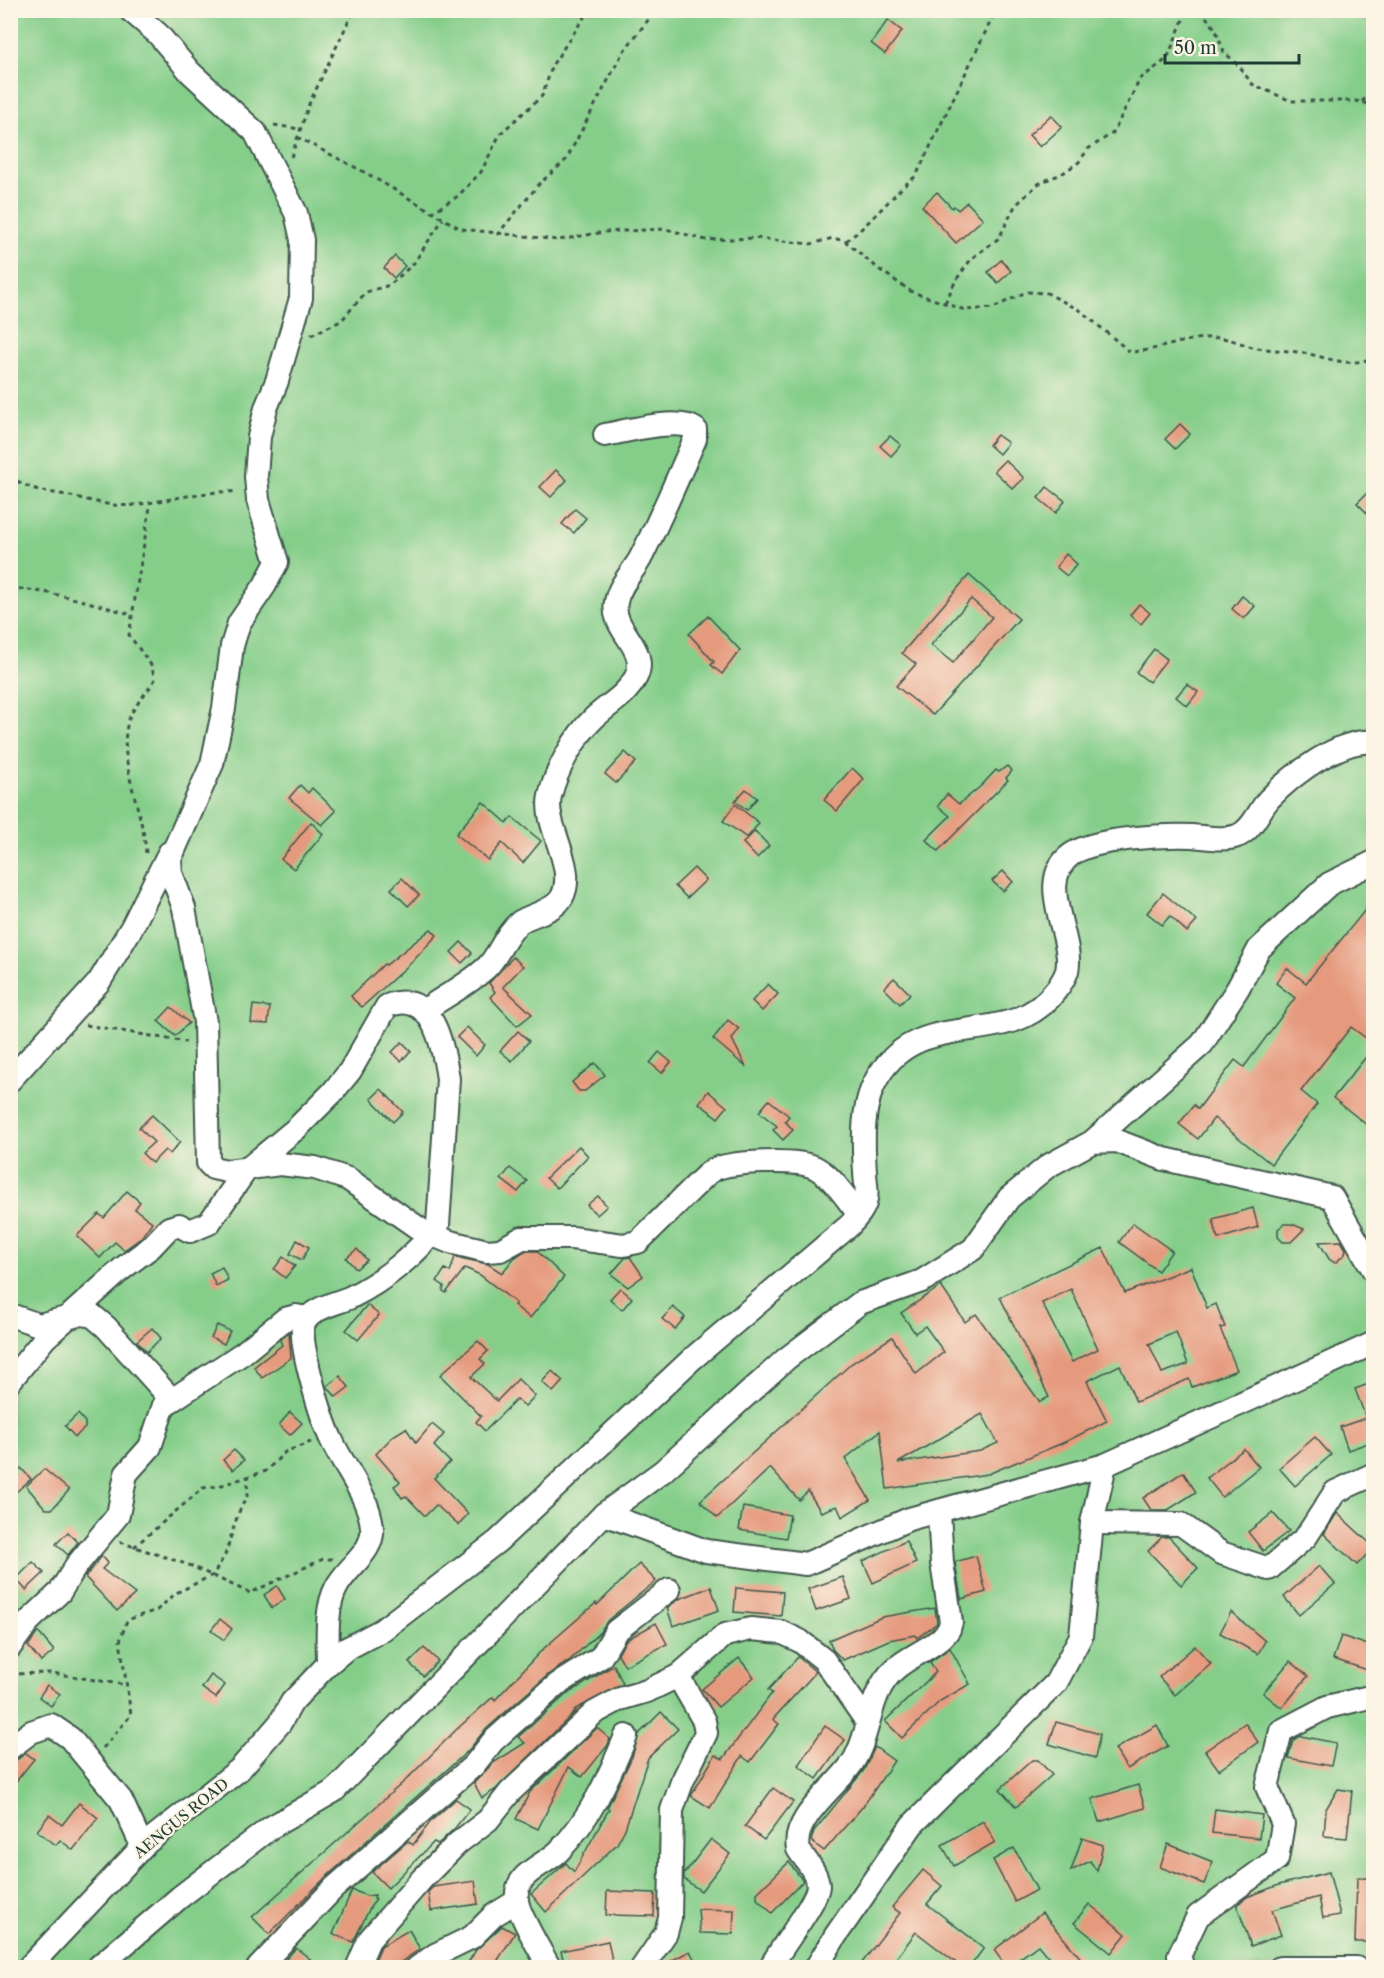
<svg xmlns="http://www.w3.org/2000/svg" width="1384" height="1978" viewBox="0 0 1384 1978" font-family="'Libre Caslon Text',serif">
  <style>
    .green { fill: #84ce8a; stroke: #52865f; stroke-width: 1.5 }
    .building { fill: #e59a7e; fill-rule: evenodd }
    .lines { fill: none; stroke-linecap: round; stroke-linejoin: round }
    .minor-casing { stroke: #3f574b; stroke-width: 26 }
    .path { stroke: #3f574b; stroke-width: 3; stroke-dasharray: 4.5 4.5; stroke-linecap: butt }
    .minor { stroke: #fff; stroke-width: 22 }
    .labels { text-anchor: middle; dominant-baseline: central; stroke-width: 4.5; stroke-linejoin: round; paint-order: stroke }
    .street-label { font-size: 15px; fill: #1f3d34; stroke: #fcf5e5 }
  </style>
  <rect width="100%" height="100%" fill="#fcf5e5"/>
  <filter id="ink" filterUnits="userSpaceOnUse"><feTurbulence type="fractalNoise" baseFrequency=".0167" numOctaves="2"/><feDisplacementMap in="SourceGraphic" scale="12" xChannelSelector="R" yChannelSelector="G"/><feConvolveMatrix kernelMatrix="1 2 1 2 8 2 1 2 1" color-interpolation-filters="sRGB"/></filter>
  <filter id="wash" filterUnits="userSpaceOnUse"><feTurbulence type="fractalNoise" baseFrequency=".008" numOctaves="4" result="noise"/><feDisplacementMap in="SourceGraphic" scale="24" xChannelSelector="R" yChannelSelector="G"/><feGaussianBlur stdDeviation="1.35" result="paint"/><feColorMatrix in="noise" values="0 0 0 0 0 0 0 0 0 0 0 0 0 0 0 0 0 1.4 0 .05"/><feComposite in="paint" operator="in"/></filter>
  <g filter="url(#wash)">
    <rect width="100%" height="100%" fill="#f5e8ce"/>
    <rect class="green" x="11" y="11" width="1362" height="1956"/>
    <g id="blocks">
      <g class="building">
        <polygon points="888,20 902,31 885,54 871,43"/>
        <polygon points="1051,115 1062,127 1040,147 1029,135"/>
        <polygon points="937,192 952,208 954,206 958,210 967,202 983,219 956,243 922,206"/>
        <polygon points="395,256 405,266 394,278 384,268"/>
        <polygon points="1001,260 1011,271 998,283 988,272"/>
        <polygon points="1180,424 1190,434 1175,449 1165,439"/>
        <polygon points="997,435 1008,443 999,454 989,445"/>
        <polygon points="890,436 901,445 891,456 880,446"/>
        <polygon points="1005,460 1024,478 1013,489 994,471"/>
        <polygon points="556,470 567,480 551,497 540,487"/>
        <polygon points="1047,487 1065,501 1056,513 1038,498"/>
        <polygon points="1367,493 1374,500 1374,520 1357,503"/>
        <polygon points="575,509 586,518 574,533 562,524"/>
        <polygon points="1066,554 1077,564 1067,576 1056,567"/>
        <path d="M 969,575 L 1019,619 L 933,715 L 896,686 L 916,664 L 902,653 ZM 971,599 L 992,617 L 953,663 L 931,645 Z"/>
        <polygon points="1242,596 1255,606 1244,619 1232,609"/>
        <polygon points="1139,604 1150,613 1141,624 1130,615"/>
        <polygon points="708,616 740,650 722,674 711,665 714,662 689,634"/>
        <polygon points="1154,649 1167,659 1149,682 1136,672"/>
        <polygon points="1187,684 1198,692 1187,706 1176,697"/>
        <polygon points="625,752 636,762 616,783 605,774"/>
        <polygon points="1007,766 1012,771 1006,778 1008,780 938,851 926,840 950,816 938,806 947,794 959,804 981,786 996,770 999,772"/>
        <polygon points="852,768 864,779 837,811 824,800"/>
        <polygon points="300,785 308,793 312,788 336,811 322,825 289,798"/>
        <polygon points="746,789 757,798 747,810 735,801"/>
        <polygon points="483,802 507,823 512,817 541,841 523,863 502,843 488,860 456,834"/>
        <polygon points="735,804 759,823 747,838 723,821"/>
        <polygon points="311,822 323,834 294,869 281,859"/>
        <polygon points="755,831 769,846 757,858 743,843"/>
        <polygon points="694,868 706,880 687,898 675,886"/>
        <polygon points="1003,871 1013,882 1003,891 992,881"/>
        <polygon points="402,878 419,895 408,906 391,889"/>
        <polygon points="1163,893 1197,921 1187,932 1170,916 1162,925 1147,913"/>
        <polygon points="1374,899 1374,1044 1351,1027 1301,1091 1317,1104 1271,1164 1214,1118 1198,1139 1179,1124 1194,1105 1198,1109 1235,1060 1244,1067 1295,998 1276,983 1287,968 1306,983"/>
        <polygon points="431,929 437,935 413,961 362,1007 354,1000 351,996 384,964 386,965"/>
        <polygon points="461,942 472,953 462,963 451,952"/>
        <polygon points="513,957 523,966 503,987 532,1014 517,1026 490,997 495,992 489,983"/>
        <polygon points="894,978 910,994 900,1004 884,988"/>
        <polygon points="768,984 778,994 762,1011 752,1001"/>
        <polygon points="253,1005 270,1007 268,1024 251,1023"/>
        <polygon points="171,1007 189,1023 175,1036 158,1021"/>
        <polygon points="728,1020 739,1029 732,1039 746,1067 713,1039"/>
        <polygon points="467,1027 485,1045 476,1056 457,1037"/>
        <polygon points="518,1031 529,1041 512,1061 500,1051"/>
        <polygon points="402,1042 411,1051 401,1061 392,1052"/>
        <polygon points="1374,1047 1374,1117 1367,1125 1333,1098"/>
        <polygon points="659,1052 671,1062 662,1073 650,1063"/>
        <polygon points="595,1063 605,1075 585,1091 579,1091 572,1082"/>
        <polygon points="381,1089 403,1112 393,1122 371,1099"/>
        <polygon points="708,1091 727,1107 718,1118 699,1103"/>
        <polygon points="769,1100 789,1116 785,1121 793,1130 783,1140 773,1130 777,1126 759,1112"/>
        <polygon points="152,1115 180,1142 170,1154 165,1150 152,1163 142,1153 154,1142 139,1128"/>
        <polygon points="579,1146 588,1156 557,1188 546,1178"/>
        <polygon points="510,1168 527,1181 518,1192 501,1179"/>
        <polygon points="127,1191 140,1202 135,1209 152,1222 141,1238 124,1250 115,1242 100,1258 77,1236 99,1214 104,1218"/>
        <polygon points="598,1196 607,1206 597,1215 587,1205"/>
        <polygon points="1253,1208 1258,1227 1218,1239 1213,1219"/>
        <polygon points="1133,1223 1172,1251 1158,1271 1119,1242"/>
        <polygon points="1284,1224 1292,1224 1304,1229 1291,1242 1283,1242 1278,1237 1278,1229"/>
        <polygon points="297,1240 309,1247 302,1260 290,1254"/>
        <polygon points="1341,1241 1346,1249 1345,1254 1335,1263 1329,1259 1319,1242"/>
        <path d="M 1103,1248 L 1125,1293 L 1191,1267 L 1207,1308 L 1216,1304 L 1225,1327 L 1220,1328 L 1237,1370 L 1192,1387 L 1189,1379 L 1136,1402 L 1120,1365 L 1087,1381 L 1107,1421 L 1065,1442 L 988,1474 L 887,1489 L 880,1431 L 845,1459 L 870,1500 L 842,1517 L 837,1506 L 821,1512 L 808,1491 L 799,1500 L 770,1468 L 717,1518 L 700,1501 L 852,1363 L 892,1337 L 916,1374 L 944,1352 L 925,1326 L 915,1333 L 901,1313 L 941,1286 L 965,1322 L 976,1314 L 1040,1402 L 1049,1397 L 1000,1297 ZM 1071,1289 L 1098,1349 L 1072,1362 L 1042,1303 ZM 1176,1332 L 1188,1364 L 1162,1373 L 1149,1344 ZM 982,1414 L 998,1443 L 980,1451 L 898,1463 Z"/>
        <polygon points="357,1249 367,1260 356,1269 346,1258"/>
        <polygon points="525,1251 537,1251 564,1277 530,1318 514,1305 516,1303 480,1275 465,1268 446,1293 443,1291 444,1286 437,1281 445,1269 450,1272 455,1257 488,1264 502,1273 514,1258"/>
        <polygon points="283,1257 295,1266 285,1278 274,1269"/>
        <polygon points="630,1257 643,1276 628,1287 611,1274 625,1258"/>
        <polygon points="222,1267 228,1280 216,1286 210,1273"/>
        <polygon points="620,1288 632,1298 622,1310 610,1299"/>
        <polygon points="367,1305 379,1315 358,1340 346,1330"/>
        <polygon points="673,1307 685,1317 675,1329 662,1319"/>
        <polygon points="217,1325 230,1331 224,1344 211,1338"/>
        <polygon points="152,1328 161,1338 147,1352 137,1341"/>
        <polygon points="289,1333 291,1358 262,1378 254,1367 282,1345 280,1340"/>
        <polygon points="478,1341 488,1351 480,1359 485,1364 471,1377 497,1401 518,1379 535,1396 525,1406 517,1399 485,1431 476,1422 481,1416 440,1375"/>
        <polygon points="552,1371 563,1381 553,1392 542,1382"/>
        <polygon points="340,1376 349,1387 336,1397 327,1386"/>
        <polygon points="1374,1382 1374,1441 1348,1450 1340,1427 1366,1418 1355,1389"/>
        <polygon points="290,1412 302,1423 290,1435 279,1425"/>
        <polygon points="78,1414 85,1422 85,1428 75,1437 65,1426"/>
        <polygon points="432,1424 444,1434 434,1446 450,1462 434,1478 468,1514 458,1525 436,1505 425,1516 406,1496 402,1498 394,1486 400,1482 376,1454 393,1436 406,1428 416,1443"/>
        <polygon points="1315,1437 1331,1455 1295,1486 1279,1468"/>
        <polygon points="1244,1449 1259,1467 1222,1497 1207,1478"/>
        <polygon points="234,1450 244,1460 233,1470 223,1460"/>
        <polygon points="21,1468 31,1479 16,1492 10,1484 10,1478"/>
        <polygon points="44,1469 69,1490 52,1509 46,1509 26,1486"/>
        <polygon points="1183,1472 1196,1492 1168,1510 1151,1510 1143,1498"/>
        <polygon points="743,1507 790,1515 786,1538 739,1530"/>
        <polygon points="1273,1513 1289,1531 1263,1551 1248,1532"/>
        <polygon points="1337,1513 1374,1547 1357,1565 1324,1534"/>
        <polygon points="68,1532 78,1542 68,1555 56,1544"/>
        <polygon points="1162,1537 1169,1537 1198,1568 1181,1585 1148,1551"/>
        <polygon points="906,1541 916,1563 873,1583 863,1561"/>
        <polygon points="102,1556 108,1563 102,1569 135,1594 117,1611 85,1577"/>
        <polygon points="976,1556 986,1592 961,1599 955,1562"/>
        <polygon points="33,1562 44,1573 26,1590 16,1579"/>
        <polygon points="639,1564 656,1581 608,1620 600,1632 569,1661 549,1674 484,1731 468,1751 325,1878 269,1934 252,1917 407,1779 457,1729 493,1697 495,1700 542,1650 596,1603 597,1605"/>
        <polygon points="1319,1566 1335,1584 1299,1615 1284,1597"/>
        <polygon points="843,1577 851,1599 816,1611 808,1589"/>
        <polygon points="277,1586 285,1599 272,1608 264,1595"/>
        <polygon points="711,1587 719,1610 673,1626 667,1608 679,1599"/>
        <polygon points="736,1588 783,1592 781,1616 734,1612"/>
        <polygon points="935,1608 937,1623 917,1638 915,1635 889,1640 843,1660 833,1650 829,1640 882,1617"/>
        <polygon points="1231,1612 1265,1641 1258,1654 1220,1633"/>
        <polygon points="220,1619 232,1629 224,1640 211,1630"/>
        <polygon points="656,1623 667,1644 625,1666 618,1654 626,1640"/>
        <polygon points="38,1632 54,1651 41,1662 28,1646"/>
        <polygon points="1341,1636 1374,1647 1374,1672 1333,1659"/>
        <polygon points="1195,1646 1211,1664 1175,1695 1159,1677"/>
        <polygon points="424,1648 438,1661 423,1676 409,1663"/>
        <polygon points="950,1648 970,1684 940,1701 902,1738 885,1721 936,1672 930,1662"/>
        <polygon points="798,1657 816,1672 773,1719 779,1724 750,1762 742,1756 710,1808 691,1796 715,1755 723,1759 772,1693 768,1690"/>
        <polygon points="739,1658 754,1677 718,1707 702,1689"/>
        <polygon points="1290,1661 1308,1676 1282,1708 1263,1693"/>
        <polygon points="614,1665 623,1684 574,1710 576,1711 495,1790 482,1798 474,1783 493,1763 525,1743 518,1737 566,1695"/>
        <polygon points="211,1675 225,1685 216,1698 202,1688"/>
        <polygon points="47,1685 60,1694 51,1706 39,1697"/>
        <polygon points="661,1712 678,1729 648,1758 625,1829 617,1844 546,1912 531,1894 566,1863 574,1872 609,1809 607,1808 632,1757 639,1734"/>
        <polygon points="1056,1722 1100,1734 1095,1758 1049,1744"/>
        <polygon points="1245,1723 1258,1742 1219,1770 1205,1751"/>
        <polygon points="1157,1725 1168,1746 1127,1769 1115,1749"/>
        <polygon points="825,1726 845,1740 817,1779 798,1765"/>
        <polygon points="597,1728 610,1739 608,1745 582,1777 569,1767 538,1829 516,1819 530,1792"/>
        <polygon points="1301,1736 1336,1743 1331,1766 1288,1758 1293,1740"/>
        <polygon points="875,1747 894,1761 864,1805 824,1851 811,1841 814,1831 864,1770"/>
        <polygon points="26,1753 34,1759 10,1789 10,1765"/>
        <polygon points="1032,1760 1038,1760 1052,1775 1016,1807 1000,1789"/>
        <polygon points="1138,1785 1145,1808 1099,1822 1092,1799"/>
        <polygon points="773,1788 793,1802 764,1840 745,1826"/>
        <polygon points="1338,1789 1352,1791 1347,1838 1324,1836 1326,1809"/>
        <polygon points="456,1799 470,1809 455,1828 438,1844 434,1842 388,1888 372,1872 408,1841 413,1845 431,1821"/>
        <polygon points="79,1803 98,1818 73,1850 60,1840 56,1845 37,1831 49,1815 62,1825"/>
        <polygon points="1215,1809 1262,1815 1259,1838 1212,1833"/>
        <polygon points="983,1821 995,1842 954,1866 942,1845"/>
        <polygon points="1082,1838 1103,1845 1097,1871 1090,1861 1071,1871"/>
        <polygon points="711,1839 730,1854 701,1891 684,1879 684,1874"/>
        <polygon points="1168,1844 1213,1862 1204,1884 1160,1867"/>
        <polygon points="1014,1848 1037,1890 1015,1902 993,1860"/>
        <polygon points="789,1862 803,1881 772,1913 757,1899 757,1893"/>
        <polygon points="923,1870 942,1886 927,1904 984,1948 969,1968 963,1968 916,1932 889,1968 858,1968 900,1913 892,1907"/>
        <polygon points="1329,1872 1340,1915 1323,1918 1319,1897 1272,1910 1281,1935 1251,1946 1237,1905 1247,1897 1279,1885"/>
        <polygon points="1357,1878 1374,1878 1374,1942 1355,1942"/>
        <polygon points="475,1881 478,1904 431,1911 428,1892 433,1887"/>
        <polygon points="352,1890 367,1896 375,1895 374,1899 376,1900 371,1906 353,1942 333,1934"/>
        <polygon points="607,1891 655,1893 654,1916 606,1915"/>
        <polygon points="1089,1904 1126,1934 1111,1953 1074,1923"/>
        <polygon points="698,1909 734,1910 733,1934 700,1933"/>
        <polygon points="1042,1913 1089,1968 1057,1968 1038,1945 1007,1968 994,1950"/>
        <polygon points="502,1926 515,1933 493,1968 480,1968 469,1961 476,1950"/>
        <polygon points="409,1930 420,1949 392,1968 376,1968 374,1964 381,1946"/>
        <polygon points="608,1941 613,1965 565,1968 561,1951"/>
        <polygon points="296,1948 322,1968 278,1968"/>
        <polygon points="690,1951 699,1968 659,1968 659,1967"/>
      </g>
    </g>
  </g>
  <g filter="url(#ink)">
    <use href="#blocks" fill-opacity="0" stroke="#3f574b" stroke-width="1.5"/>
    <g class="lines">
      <defs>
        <g id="minor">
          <path d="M 130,10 L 158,34 L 190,72 L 255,132 L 296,213 L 302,240 L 301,298 L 277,381 L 266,408 L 259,437 L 256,476 L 258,500 L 277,562 L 265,585 L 239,623 L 232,646 L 224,708 L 212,764 L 170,859 L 171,873 L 184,908 L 205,1022 L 208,1163 L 213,1168 L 227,1171 L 280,1164 L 315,1168 L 348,1179 L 421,1230 L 450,1242 L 487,1251 L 500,1250 L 522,1238 L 572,1238 L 623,1245 L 638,1242 L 702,1179 C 705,1176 709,1172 713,1170 C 731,1161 796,1159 814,1167 C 833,1176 846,1199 859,1214"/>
          <path d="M 425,1010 C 446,995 470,984 488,966 C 500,953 506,933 520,922 C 532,914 555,911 562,897 C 578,867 543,826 550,796 C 556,770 575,736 594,718 C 609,704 626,696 636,677 C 650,648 610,630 616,602 C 619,585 632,573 640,559 C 660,520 677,479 695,439 L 695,429 C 678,417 627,431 605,435"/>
          <polyline points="10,1080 99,982 132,927 169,853"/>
          <polyline points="1092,1142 1117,1141 1164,1159 1332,1197 1374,1271"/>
          <polyline points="10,1315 39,1325 82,1314 93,1316 106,1327 172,1400 243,1353 285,1319 296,1316 307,1318"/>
          <path d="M 10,1381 L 45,1338 L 123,1268 L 151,1247 L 169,1228 L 179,1225 L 190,1231 L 209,1223 L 246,1170 L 297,1128 L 332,1093 L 350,1071 L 387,1006 C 433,988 443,1045 448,1079 L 438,1225 C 418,1254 383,1281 351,1297 C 336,1304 313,1307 304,1323 C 296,1337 323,1423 332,1441 C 344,1468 369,1496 372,1527 C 375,1552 346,1567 336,1588 C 325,1609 328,1641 328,1664"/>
          <polyline points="604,1514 706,1551 806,1564 909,1519 1105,1465 1374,1343"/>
          <polyline points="1092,1523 1181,1524 1221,1553 1269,1569 1306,1537 1335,1492 1374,1474"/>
          <polyline points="10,1647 29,1621 60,1592 76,1566 118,1515 126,1474 150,1447 164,1405 172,1400"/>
          <polyline points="10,1748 31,1732 51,1725 70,1738 121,1800 138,1837 145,1844"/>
          <path d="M 28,1968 L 145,1844 L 240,1769 L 280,1723 L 292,1702 L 328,1664 L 346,1649 L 382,1630 L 498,1541 L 692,1359 L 850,1225 C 856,1218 865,1209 866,1199 C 868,1191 865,1180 865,1172 C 863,1140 861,1103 879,1075 C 924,1004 1010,1053 1056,990 C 1060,985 1065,977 1067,971 C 1075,937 1033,881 1072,854 C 1096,838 1163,835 1192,836 C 1206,837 1224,841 1237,836 C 1252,831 1259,810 1269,799 C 1292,775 1340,738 1374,742"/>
          <polyline points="97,1968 180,1897 270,1828 334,1791 604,1514 663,1471 786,1359 860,1303 922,1281 973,1249 1009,1198 1048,1166 1092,1142 1202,1044 1238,988 1259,949 1329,884 1374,862"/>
          <polyline points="258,1968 334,1888 474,1765 493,1741 529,1709 558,1684 601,1657 616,1631 669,1590"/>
          <polyline points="357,1968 369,1940 422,1879 458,1843 488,1820 510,1792 594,1713 620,1699 647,1691 678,1676 725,1635 751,1629 781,1632 800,1641 824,1660 868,1723"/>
          <polyline points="417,1968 435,1955 472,1937 494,1915 517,1901"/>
          <path d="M 550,1968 C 542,1954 519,1915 517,1901 C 513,1873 544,1866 559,1851 C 590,1819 609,1777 626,1736"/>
          <polyline points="642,1968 666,1933 670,1918 672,1810 682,1782 706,1733 704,1721 678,1676"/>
          <path d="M 770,1968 C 780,1948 817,1903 818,1886 C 818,1873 805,1860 798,1849 C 791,1818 838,1786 853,1762 C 871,1734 868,1693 894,1670 C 909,1655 938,1647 949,1629 L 951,1622 L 942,1563 L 939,1512"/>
          <polyline points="816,1968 836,1935 912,1825 1056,1683 1081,1636 1092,1523 1105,1465"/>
          <polyline points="1183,1968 1179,1956 1198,1916 1277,1859 1283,1824 1267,1787 1281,1731 1327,1707 1374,1696"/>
          <polyline points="1280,1968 1356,1968"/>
        </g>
      </defs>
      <use href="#minor" class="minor-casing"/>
      <g class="path">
        <polyline points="1200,10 1215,28 1224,52 1239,66 1252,84 1291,101 1356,101 1374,105"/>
        <polyline points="1362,102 1374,88"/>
        <polyline points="274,125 299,129"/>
        <path d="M 297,137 L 366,173 L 461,229 L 559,240 L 604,232 L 666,229 L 706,240 L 755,238 L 811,244 L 833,238 L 845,241 L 880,270 L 912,292 L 965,310 L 993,308 L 1026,292 L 1047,293 L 1081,311 L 1130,352 C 1160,351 1190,335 1221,338 C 1231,339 1242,344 1252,347 C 1267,350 1282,350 1298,352 C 1323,355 1348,370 1374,357"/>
        <polyline points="291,157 309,104 354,10"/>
        <polyline points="431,213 458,196 481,172 500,134 542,96 553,64 589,10"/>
        <polyline points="497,235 540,183 566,160 623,52 656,10"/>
        <path d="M 846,241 C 873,222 890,196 916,176 L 996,10"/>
        <polyline points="945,303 956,280 972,258 999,238 1015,206 1038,184 1063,173 1079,162 1088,149 1113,133 1140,79 1167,59 1187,10"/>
        <polyline points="311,335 341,321 366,292 390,285 414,263 443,219"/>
        <path d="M 10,476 C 28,490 44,491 66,495 C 87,499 111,508 134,505 C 167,501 205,490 238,492"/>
        <path d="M 10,588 C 53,591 92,603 133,615"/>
        <path d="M 146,853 C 144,813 117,761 128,722 C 133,705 147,694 155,679 L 151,665 L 129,635 L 151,501"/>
        <polyline points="86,1025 186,1042"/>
        <polyline points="120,1542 189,1565 250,1593 323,1559 333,1559"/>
        <polyline points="134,1547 203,1488 219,1486 266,1471 285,1452 311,1442"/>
        <polyline points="10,1674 52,1673 126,1685"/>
        <polyline points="103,1748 131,1715 120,1641 127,1620 157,1610 176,1593 213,1575 225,1555 238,1514 247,1496 248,1477"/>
      </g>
      <use href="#minor" class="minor"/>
    </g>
  </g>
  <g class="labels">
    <g class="street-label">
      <text transform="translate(181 1818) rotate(-39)">AENGUS ROAD</text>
    </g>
  </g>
  <rect width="1384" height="1978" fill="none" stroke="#fcf5e5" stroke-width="36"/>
  <path d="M1165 54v9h134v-9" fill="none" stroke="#1f3d34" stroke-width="3"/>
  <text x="1174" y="54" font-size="18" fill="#1f3d34" stroke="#fcf5e5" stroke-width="4.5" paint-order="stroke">50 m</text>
</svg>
